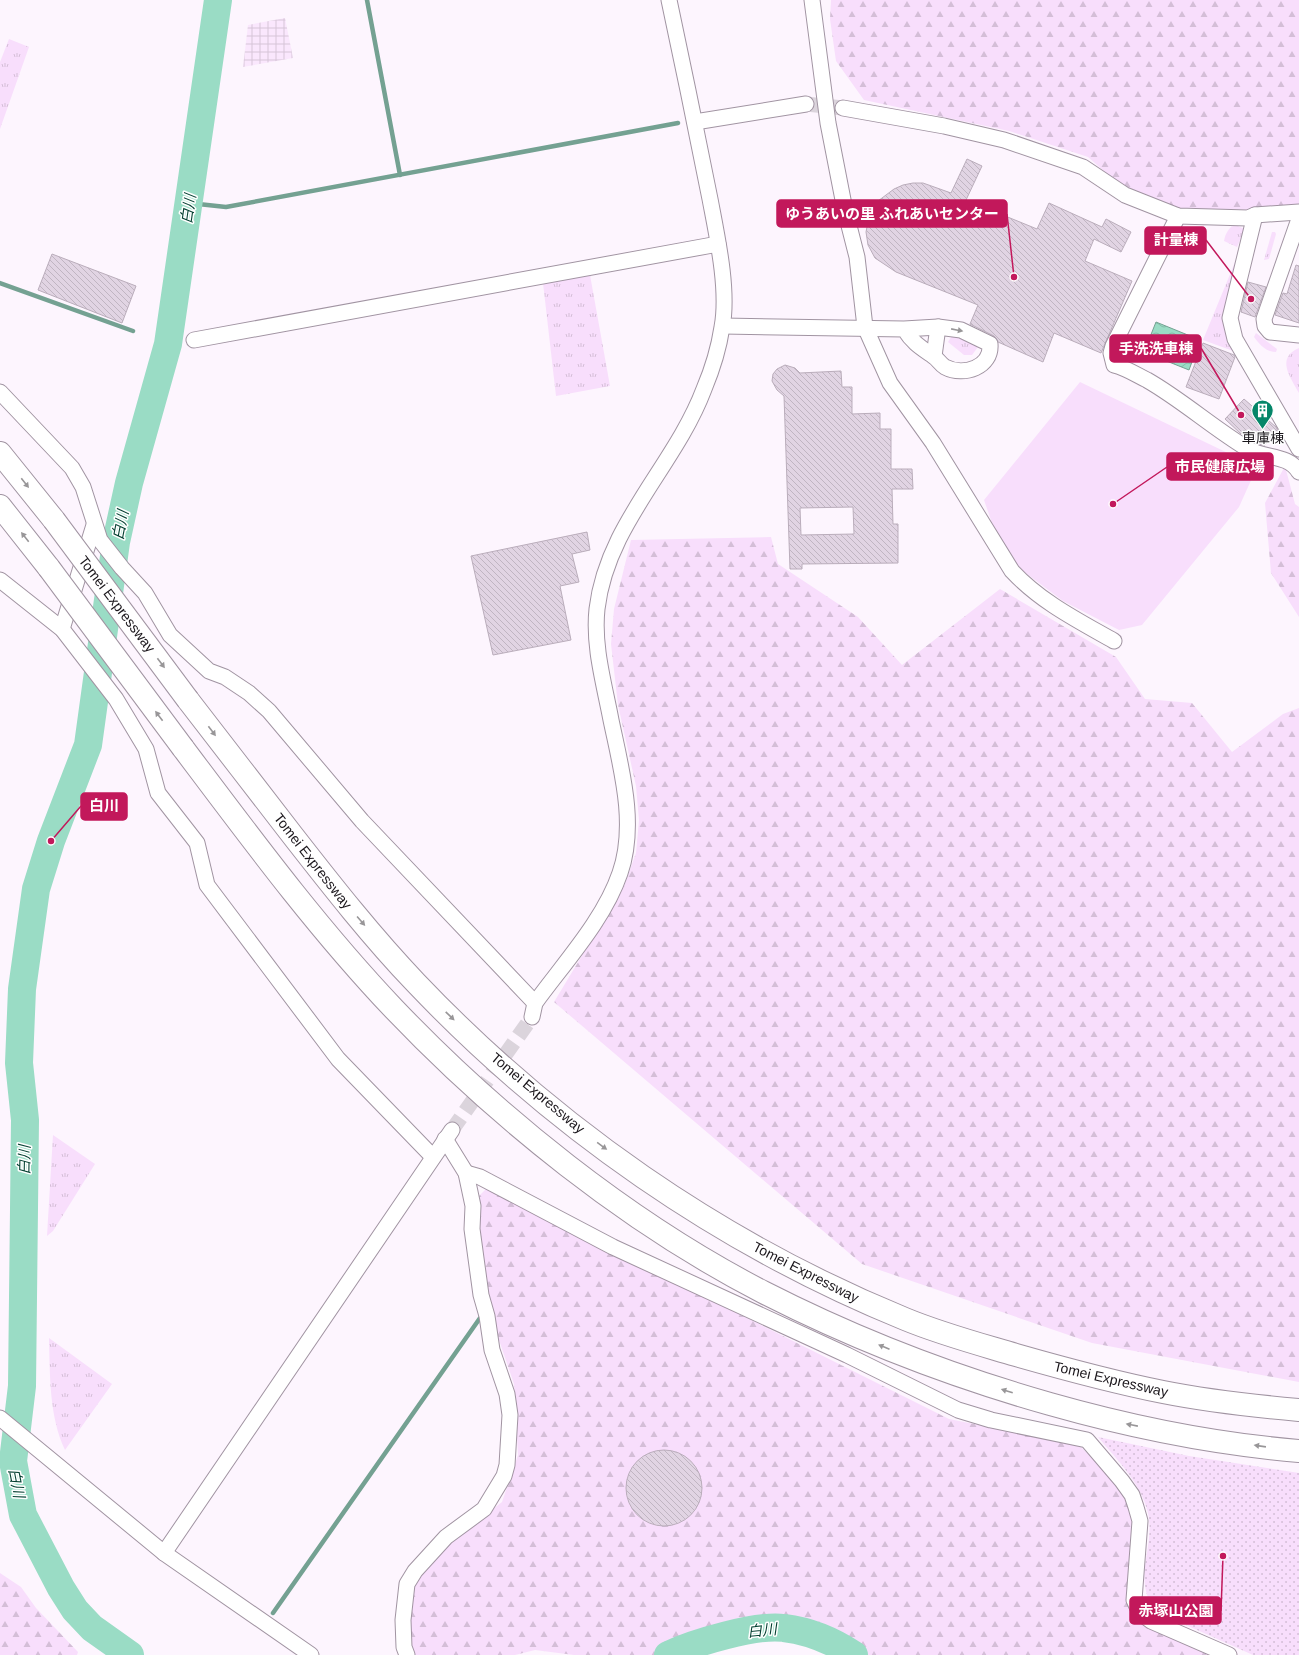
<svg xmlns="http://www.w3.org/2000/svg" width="1299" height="1655" viewBox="0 0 1299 1655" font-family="Helvetica,'Noto Sans JP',sans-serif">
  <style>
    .industrial { fill: url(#industrial-grid) }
    .grass { fill: url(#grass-tufts) }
    .forest { fill: url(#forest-firs) }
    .park { fill: url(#park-dots) }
    .garden { fill: #f8defc }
    .water { fill: url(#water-waves); stroke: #74a192 }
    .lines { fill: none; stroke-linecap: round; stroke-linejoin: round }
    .stream { stroke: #74a192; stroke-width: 4.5 }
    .river { stroke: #9adcc5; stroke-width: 28 }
    .building { fill: url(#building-back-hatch); stroke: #baadbb; fill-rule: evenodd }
    .minor-tunnel { stroke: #dbd4dc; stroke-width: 15; stroke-dasharray: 15 8; stroke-linecap: butt }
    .minor-casing { stroke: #a194a2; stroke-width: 17 }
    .highway-casing { stroke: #a194a2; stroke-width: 24 }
    .minor { stroke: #fff; stroke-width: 15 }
    .highway { stroke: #fff; stroke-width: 22 }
    .highway-bridge-casing { stroke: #a194a2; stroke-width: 24; stroke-linecap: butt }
    .highway-bridge { stroke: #fff; stroke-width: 22 }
    .oneway { fill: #989698 }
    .labels { text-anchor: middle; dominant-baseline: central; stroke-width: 3; stroke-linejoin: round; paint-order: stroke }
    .poi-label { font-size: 14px; fill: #1a161b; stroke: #fff }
    .street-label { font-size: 14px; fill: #1a161b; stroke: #fff }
    .water-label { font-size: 15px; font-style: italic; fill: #033f30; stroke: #fff }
    .leader { fill: none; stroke: #c2185b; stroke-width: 1.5 }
    .callout-dot { fill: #c2185b; stroke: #fff; stroke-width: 1.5 }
    .callout { fill: #c2185b; stroke: #c2185b; stroke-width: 1.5 }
    .callout-label { font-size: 15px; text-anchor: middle; font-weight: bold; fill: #fff }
  </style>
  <defs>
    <pattern id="industrial-grid" width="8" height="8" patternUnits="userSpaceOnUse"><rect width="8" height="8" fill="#fae7fd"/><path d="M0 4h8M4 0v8" fill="none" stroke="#d6c5d8"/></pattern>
    <pattern id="grass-tufts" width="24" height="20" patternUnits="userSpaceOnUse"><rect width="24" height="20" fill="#f8defc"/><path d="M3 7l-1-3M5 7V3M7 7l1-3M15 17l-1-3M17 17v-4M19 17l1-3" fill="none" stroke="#d4bed7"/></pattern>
    <pattern id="forest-firs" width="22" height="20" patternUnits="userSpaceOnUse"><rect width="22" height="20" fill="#f8defc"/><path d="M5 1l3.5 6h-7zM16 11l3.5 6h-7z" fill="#d4bed7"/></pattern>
    <pattern id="park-dots" width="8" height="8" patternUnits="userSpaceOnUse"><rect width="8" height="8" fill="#f8defc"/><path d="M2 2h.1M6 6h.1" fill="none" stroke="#d4bed7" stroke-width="1.8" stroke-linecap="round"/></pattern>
    <pattern id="water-waves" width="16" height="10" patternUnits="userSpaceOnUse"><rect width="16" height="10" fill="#9adcc5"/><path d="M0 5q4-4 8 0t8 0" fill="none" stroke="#84bca9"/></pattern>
    <pattern id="building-back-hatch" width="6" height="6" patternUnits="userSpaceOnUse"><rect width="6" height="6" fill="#e1d4e3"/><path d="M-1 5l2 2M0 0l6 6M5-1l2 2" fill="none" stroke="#c0b5c2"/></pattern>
  </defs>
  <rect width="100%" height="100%" fill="#fdf5fe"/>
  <polygon class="industrial" points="285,18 293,58 243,67 248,25"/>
  <g class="grass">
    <polygon points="9,39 29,47 0,129 0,62"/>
    <path d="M 1235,225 L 1245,229 L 1237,247 L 1224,241 C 1225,234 1229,227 1235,225 Z"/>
    <polygon points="1249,228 1232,298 1236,352 1203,340"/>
    <polygon points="1272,232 1275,232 1276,234 1269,259 1264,260"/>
    <polygon points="590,275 610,386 556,396 543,283"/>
    <path d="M 1256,333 L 1277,349 L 1276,352 C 1266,352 1259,344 1254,337 Z"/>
    <polygon points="953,334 978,341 978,347 972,355 964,355 948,342"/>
    <path d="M 1299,348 L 1299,393 C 1291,378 1275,358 1299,348 Z"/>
    <polygon points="53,1135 95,1164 53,1231 47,1236"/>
    <path d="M 49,1338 L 112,1384 L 65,1450 C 49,1416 50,1375 49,1338 Z"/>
  </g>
  <g class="forest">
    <polygon points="831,0 1299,0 1299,205 1263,210 1181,209 1124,189 1088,157 1009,131 864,100 836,61 830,19"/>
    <polygon points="1285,466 1295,504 1299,507 1299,617 1271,573 1265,503"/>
    <polygon points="771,537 778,564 858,617 902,665 1000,589 1116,657 1145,699 1192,703 1232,752 1283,714 1299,708 1299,1382 1092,1343 862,1264 554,1002 624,886 636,853 639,820 636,786 618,705 611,644 614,609 631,540"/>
    <polygon points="487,1188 949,1419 1079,1445 1120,1486 1135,1517 1129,1597 1140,1624 1214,1655 860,1655 837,1640 803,1629 781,1624 747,1629 712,1637 679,1648 664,1655 574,1655 535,1650 515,1655 413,1655 407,1620 409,1602 417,1577 452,1541 502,1502 518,1455 514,1384 499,1340 485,1281 479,1219 479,1196"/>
    <polygon points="0,1573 21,1587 36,1608 78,1652 77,1655 0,1655"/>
  </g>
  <path class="park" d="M 1098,1437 L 1189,1456 L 1299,1473 L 1299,1655 L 1253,1655 L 1159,1613 C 1129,1584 1156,1548 1148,1513 C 1141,1483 1117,1460 1098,1437 Z"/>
  <polygon class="garden" points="1080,382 1257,467 1239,507 1142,625 1119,630 1063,601 1023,571 1001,549 984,500"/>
  <polygon class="water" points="1156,322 1200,340 1189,370 1144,352"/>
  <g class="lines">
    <g class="stream">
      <polyline points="367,0 400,175"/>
      <polyline points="189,203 226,207 678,123"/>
      <polyline points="0,283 133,331"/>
      <polyline points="273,1613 480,1318"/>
    </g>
    <g class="river">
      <polyline points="130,1655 92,1628 75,1610 61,1588 23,1515 13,1461 22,1386 25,1120 19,1063 22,989 36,889 51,841 88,745 116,542 129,483 168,344 218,0"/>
      <path d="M 668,1655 C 693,1643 757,1624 784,1628 C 809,1631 833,1641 854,1655"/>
    </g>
  </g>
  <g class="building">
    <polygon points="967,159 982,166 966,200 1037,229 1049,203 1102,227 1106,219 1131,232 1121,252 1094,239 1085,261 1132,281 1101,353 1054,333 1043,362 998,342 994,336 970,324 978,305 896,272 875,258 868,245 866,232 869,216 878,201 894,189 903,185 913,183 923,183 951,193"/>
    <polygon points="52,254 136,286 122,323 38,290"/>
    <polygon points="1296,265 1299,266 1299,323 1275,315 1283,293 1287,294"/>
    <polygon points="1248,282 1266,287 1255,317 1241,312"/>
    <polygon points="1203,343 1234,355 1235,357 1219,399 1186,387"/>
    <path d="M 785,365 L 795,368 L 800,373 L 841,371 L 842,387 L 852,387 L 852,414 L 880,413 L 880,429 L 891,429 L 891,469 L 912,469 L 913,489 L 892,489 L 893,524 L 898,524 L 898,563 L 802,564 L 802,569 L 790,569 L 784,396 L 777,390 L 772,381 L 773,374 L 777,369 ZM 853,507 L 854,534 L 801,535 L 800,508 Z"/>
    <polygon points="1244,399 1276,427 1278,431 1264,446 1261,445 1244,430 1241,434 1225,419"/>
    <polygon points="587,532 590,550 572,554 579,582 560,586 571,640 493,655 471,556"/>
    <circle cx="664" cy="1488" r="38"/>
  </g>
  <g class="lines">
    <g class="minor-tunnel">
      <polyline points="806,104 843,108"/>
      <polyline points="452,1130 532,1017"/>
    </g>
    <defs>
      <g id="minor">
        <path d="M 812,0 L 828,123 L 845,210 L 857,257 L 865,327 L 890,383 L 933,443 L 1012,571 C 1041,602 1077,620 1114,641"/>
        <polyline points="843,108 944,126 1004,140 1083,167 1125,195 1178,216 1248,218 1255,215 1299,212"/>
        <polyline points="695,122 806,104"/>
        <polyline points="1255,215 1230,318 1235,339 1299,449"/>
        <path d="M 1178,216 L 1113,346 L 1111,353 L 1114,365 C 1126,368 1135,374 1147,380 C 1182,400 1213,428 1248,449 C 1265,459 1288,454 1299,472"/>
        <polyline points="1299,219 1264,319 1265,326 1270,332 1299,335"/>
        <path d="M 723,326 L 904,329 L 938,327 L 961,330 L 990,344 C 992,367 964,377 945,367 C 940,364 938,359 933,356 C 920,347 913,343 904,329"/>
        <polyline points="194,340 718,244"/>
        <polyline points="934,356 938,327"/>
        <polyline points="0,392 72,468 83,487 100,540 122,568 145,593 170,635 209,671 225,677 249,693 269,711 362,821 535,1003"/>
        <polyline points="0,580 62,629 116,699 146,749 158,793 197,843 207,885 338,1059 433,1157"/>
        <polyline points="62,629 94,525"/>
        <path d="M 532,1017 L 535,1003 C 564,963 604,920 620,873 C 637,824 621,768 611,720 C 604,683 593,646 597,609 C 607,524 675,466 704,389 C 712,370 719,347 722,327 C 729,290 717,236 710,199 C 697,133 683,66 669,0"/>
        <path d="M 466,1173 L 480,1177 L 613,1247 L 847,1355 L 958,1410 L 991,1420 L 1087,1440 L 1122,1481 L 1132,1495 L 1136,1507 L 1140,1521 L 1134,1600 C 1138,1610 1142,1615 1151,1621 L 1229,1655"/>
        <polyline points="0,1418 164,1553 311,1655"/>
        <polyline points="164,1553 452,1130"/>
        <polyline points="407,1655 404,1647 403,1620 407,1584 415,1571 446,1537 484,1509 504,1476 507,1465 510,1415 507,1394 492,1350 487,1316 481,1295 472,1229 473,1206 466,1173 445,1139"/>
      </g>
      <g id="highway">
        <polyline points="0,453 54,520"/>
        <polyline points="0,506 49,568"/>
        <path d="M 188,700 C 223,745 258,791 293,836 C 332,886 372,937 416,983 C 553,1127 721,1244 905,1319 C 941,1334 979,1344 1016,1355 C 1065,1369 1113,1382 1163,1392 C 1208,1401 1254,1406 1299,1410"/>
        <path d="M 183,748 C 250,837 317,928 394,1009 C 498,1118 629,1223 763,1292 C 855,1339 951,1376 1050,1404 C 1131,1427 1215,1444 1299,1451"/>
      </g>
    </defs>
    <use href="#minor" class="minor-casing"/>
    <use href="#highway" class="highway-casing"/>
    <use href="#minor" class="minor"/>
    <use href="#highway" class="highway"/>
    <defs>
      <g id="highway-bridge">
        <polyline points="54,520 188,700"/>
        <polyline points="49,568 183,748"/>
      </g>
    </defs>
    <use href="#highway-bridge" class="highway-bridge-casing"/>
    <use href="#highway-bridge" class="highway-bridge"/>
  </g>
  <defs><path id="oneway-solid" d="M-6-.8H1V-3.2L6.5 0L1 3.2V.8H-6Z"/></defs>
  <g class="oneway">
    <use href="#oneway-solid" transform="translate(957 330) rotate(11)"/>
    <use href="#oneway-solid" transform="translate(25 483) rotate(52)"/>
    <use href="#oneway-solid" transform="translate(25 537) rotate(-128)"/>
    <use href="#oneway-solid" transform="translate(161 663) rotate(53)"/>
    <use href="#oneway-solid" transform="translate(159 716) rotate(-127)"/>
    <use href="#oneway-solid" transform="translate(212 731) rotate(53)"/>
    <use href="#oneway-solid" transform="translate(361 921) rotate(49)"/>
    <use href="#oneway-solid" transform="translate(450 1016) rotate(44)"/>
    <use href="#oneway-solid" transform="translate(602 1146) rotate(36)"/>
    <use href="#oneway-solid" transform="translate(884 1347) rotate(-157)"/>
    <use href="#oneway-solid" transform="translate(1007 1391) rotate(-163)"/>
    <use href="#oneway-solid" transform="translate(1132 1425) rotate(-169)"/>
    <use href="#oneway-solid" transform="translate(1260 1446) rotate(-172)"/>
  </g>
  <defs>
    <symbol id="building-pin" viewBox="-11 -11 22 30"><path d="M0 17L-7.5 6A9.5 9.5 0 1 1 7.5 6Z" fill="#058669" stroke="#fff"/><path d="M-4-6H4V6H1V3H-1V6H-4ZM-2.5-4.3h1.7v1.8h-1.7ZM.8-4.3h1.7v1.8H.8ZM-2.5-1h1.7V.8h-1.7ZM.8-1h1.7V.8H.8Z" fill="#fff"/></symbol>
  </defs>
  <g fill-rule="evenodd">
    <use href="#building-pin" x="1250" y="398" width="25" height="34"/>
  </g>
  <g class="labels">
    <g class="poi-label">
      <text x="1263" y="438">車庫棟</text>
    </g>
    <g class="street-label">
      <text transform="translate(117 604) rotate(53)">Tomei Expressway</text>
      <text transform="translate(313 861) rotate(52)">Tomei Expressway</text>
      <text transform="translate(538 1093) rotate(40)">Tomei Expressway</text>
      <text transform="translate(806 1272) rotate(27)">Tomei Expressway</text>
      <text transform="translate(1111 1379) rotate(13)">Tomei Expressway</text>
    </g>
    <g class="water-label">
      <text transform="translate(188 209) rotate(-82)">白川</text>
      <text transform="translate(120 525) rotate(-79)">白川</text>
      <text transform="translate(24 1160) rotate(-89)">白川</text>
      <text transform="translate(17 1483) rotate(79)">白川</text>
      <text transform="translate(762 1630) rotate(-6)">白川</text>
    </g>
  </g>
  <path class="leader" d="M1014 277L1007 214M1251 299L1206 240M1241 415L1201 348M1113 504L1167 467M51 841L81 806M1223 1556L1221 1611"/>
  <g class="callout-dot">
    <circle cx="1014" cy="277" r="4"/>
    <circle cx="1251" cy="299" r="4"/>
    <circle cx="1241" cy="415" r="4"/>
    <circle cx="1113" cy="504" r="4"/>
    <circle cx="51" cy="841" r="4"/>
    <circle cx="1223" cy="1556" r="4"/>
  </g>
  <g class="callout">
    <rect x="777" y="200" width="230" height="27" rx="4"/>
    <rect x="1145" y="227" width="61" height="27" rx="4"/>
    <rect x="1110" y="335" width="91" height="27" rx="4"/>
    <rect x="1167" y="453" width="106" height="27" rx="4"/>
    <rect x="81" y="793" width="46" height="27" rx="4"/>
    <rect x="1130" y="1597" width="91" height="27" rx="4"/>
  </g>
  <g class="callout-label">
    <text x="892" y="219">ゆうあいの里 ふれあいセンター</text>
    <text x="1176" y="245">計量棟</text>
    <text x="1156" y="354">手洗洗車棟</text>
    <text x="1220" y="472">市民健康広場</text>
    <text x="104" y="811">白川</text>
    <text x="1176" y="1616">赤塚山公園</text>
  </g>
</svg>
